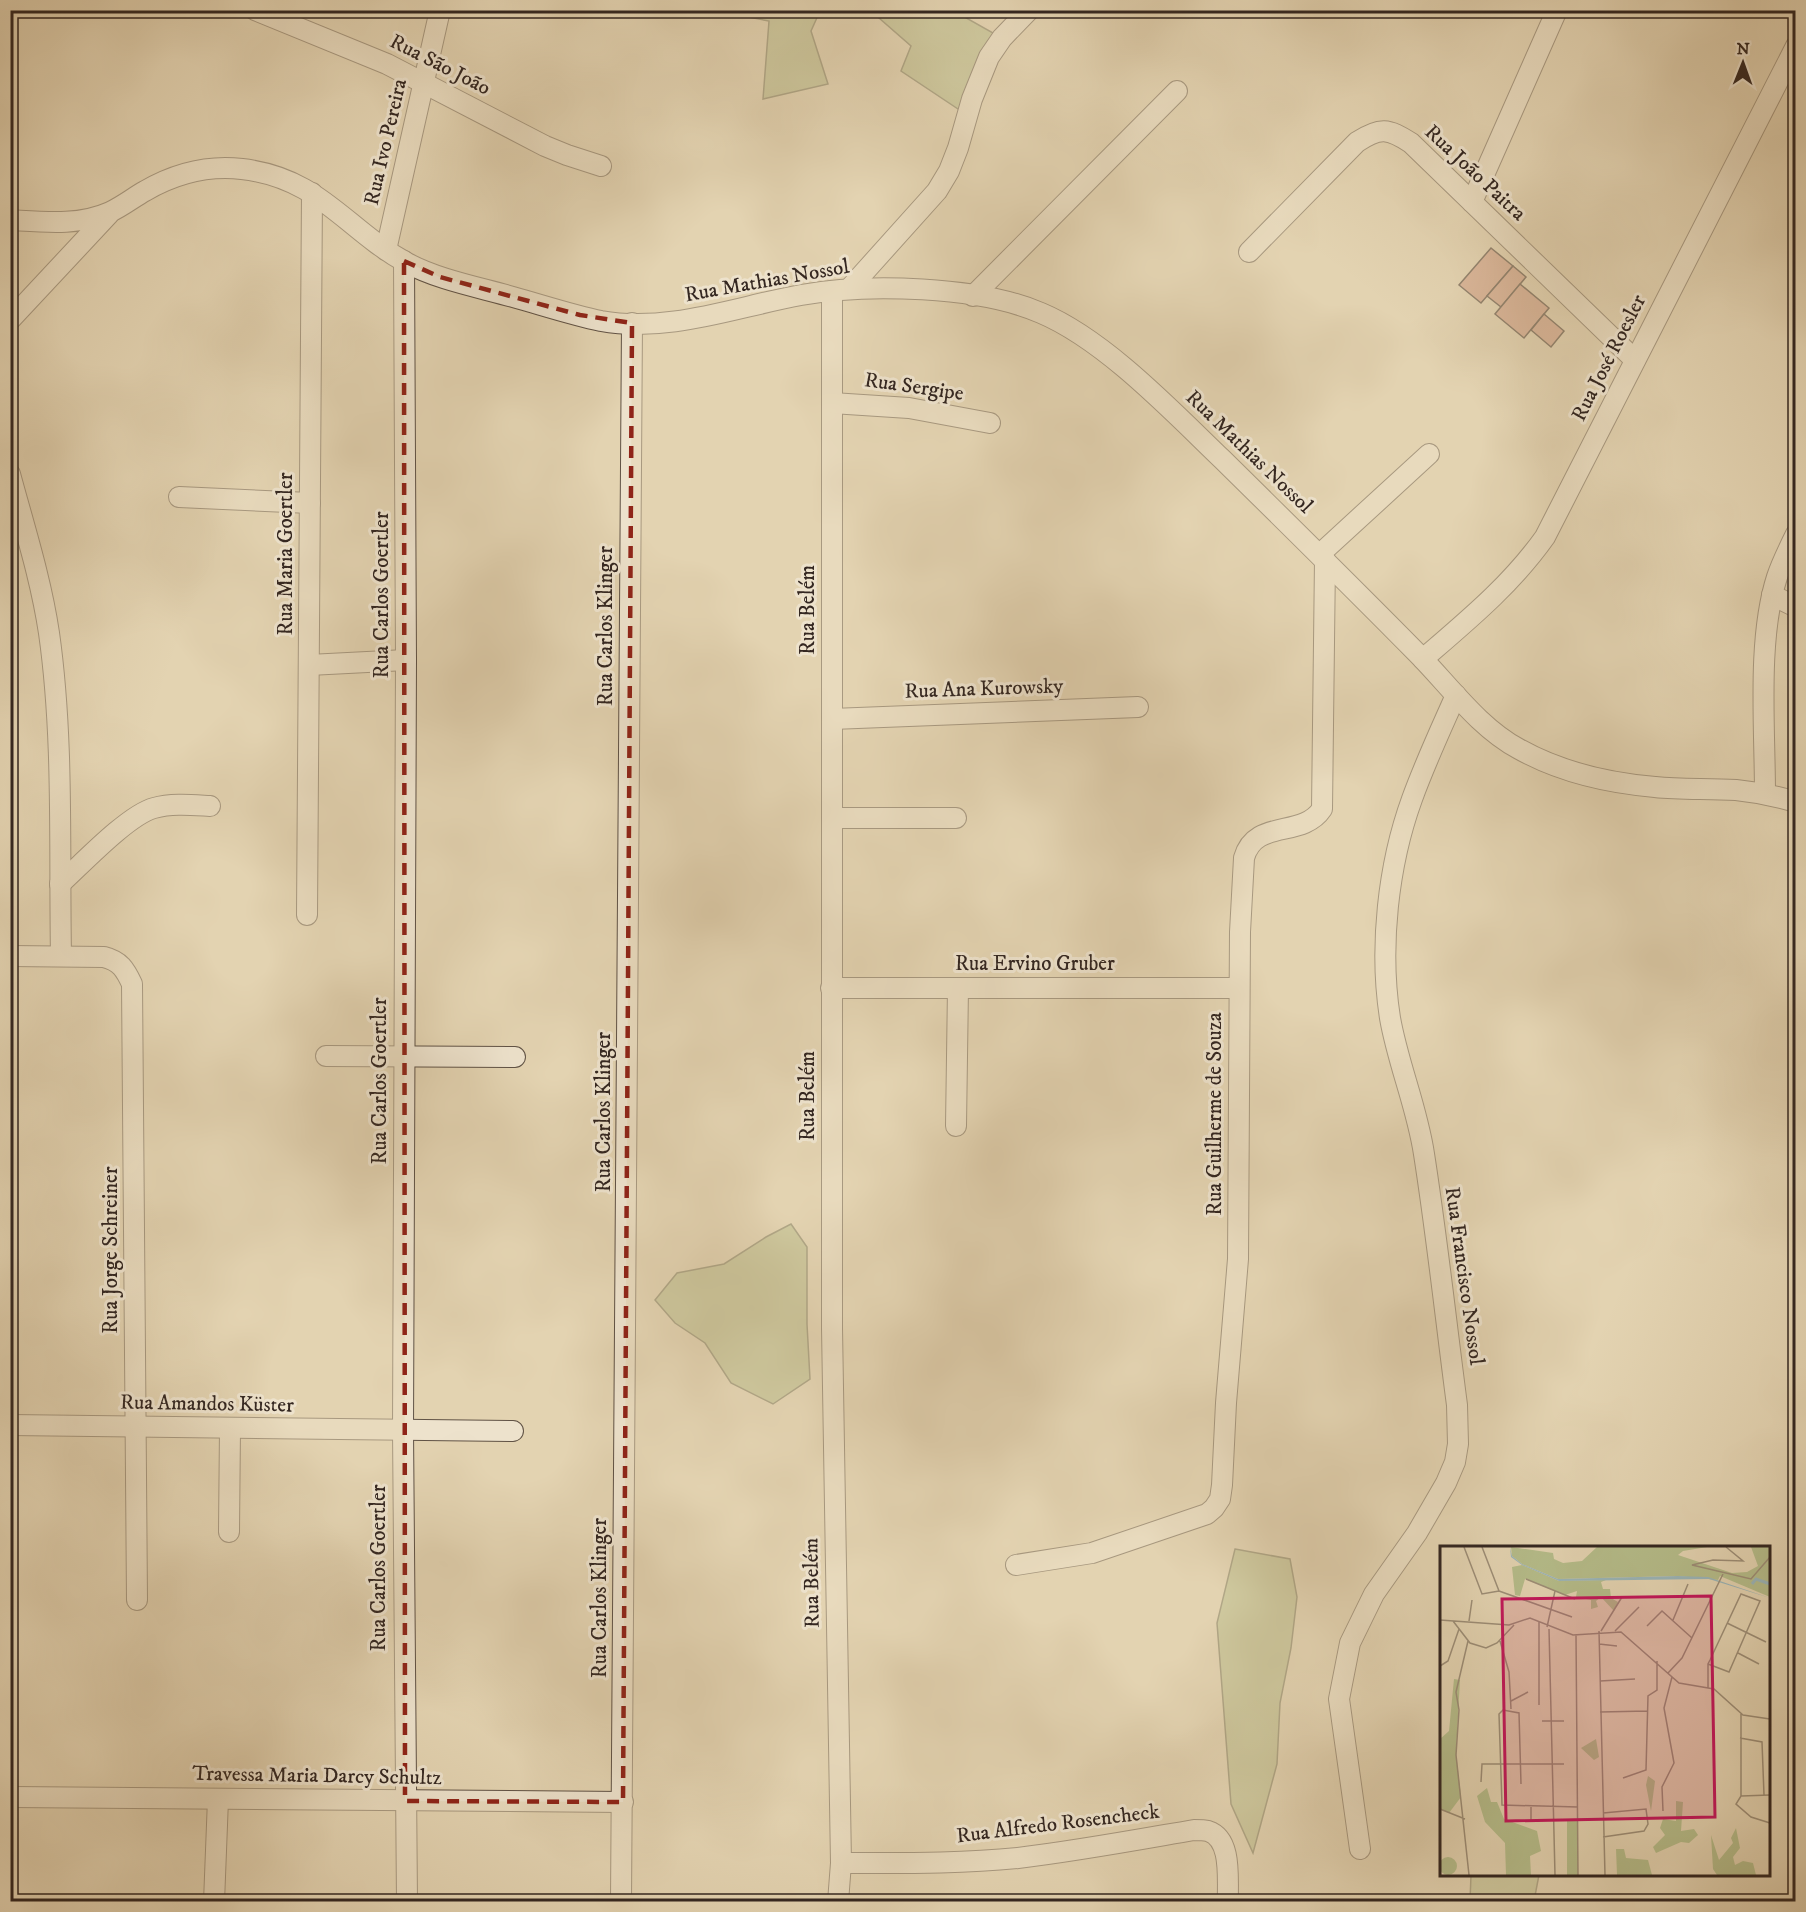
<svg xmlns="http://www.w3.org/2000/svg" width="1806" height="1912" viewBox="0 0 1806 1912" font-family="'IM FELL DW Pica',serif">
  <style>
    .green { fill: #b5bc8a; stroke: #747256; stroke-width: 1.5 }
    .building { fill: #cf947f; stroke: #342721; stroke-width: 1.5 }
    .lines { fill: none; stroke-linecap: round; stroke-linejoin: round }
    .minor-casing { stroke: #605245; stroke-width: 22 }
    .minor { stroke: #ede2cc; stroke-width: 20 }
    .marked { fill: none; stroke: #8f2418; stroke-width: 4.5; stroke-dasharray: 12 8; stroke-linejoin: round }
    .labels { text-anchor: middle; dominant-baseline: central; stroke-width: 6; stroke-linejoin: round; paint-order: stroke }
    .street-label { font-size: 21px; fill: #342721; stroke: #ede2cc }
    .inset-river { fill: none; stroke: #9ab5b8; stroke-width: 3 }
    .inset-road { fill: none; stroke: #9d8e77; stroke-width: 1.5 }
    .view { fill: #c2185b; fill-opacity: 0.15; stroke: #c2185b; stroke-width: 3 }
    .inset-edge { fill: none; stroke: #342721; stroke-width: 3 }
  </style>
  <rect width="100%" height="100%" fill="#e3d3b1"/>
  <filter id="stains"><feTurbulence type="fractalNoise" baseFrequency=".00333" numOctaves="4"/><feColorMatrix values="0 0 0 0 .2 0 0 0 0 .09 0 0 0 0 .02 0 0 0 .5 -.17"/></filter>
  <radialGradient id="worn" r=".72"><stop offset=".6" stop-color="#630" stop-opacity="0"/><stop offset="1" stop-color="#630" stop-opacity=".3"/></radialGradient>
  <g class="green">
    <polygon points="717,11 820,11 811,31 828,84 763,99 769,21"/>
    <polygon points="871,11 954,11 1002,38 967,115 901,71 911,46"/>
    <polygon points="791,1224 807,1247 807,1324 810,1379 773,1404 731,1383 705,1343 675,1323 655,1300 677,1273 724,1264 766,1237"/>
    <polygon points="1235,1549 1290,1559 1297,1597 1291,1648 1280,1703 1277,1764 1253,1853 1231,1804 1217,1623"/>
    <polygon points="1471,1875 1539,1875 1534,1901 1470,1901"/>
  </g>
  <g class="building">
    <polygon points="1491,248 1513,266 1481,303 1459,285"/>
    <polygon points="1513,266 1526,277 1501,307 1487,296"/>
    <polygon points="1520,284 1549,308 1524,338 1495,314"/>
    <polygon points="1544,314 1564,331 1551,347 1531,330"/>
  </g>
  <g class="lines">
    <defs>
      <g id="minor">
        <polyline points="255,10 387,64 545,146 567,155 601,166"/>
        <polyline points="1472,202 1557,10"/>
        <path d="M 10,220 C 44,222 79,226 110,212 C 123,206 134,197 145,191 C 176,173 207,165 242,169 C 320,178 345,229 407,263 C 439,280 478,287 513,297 C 542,305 572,315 601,321 C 669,333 735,307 801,295 C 867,283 979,286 1041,313 C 1105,340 1172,411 1222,459 C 1287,523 1352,587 1416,652 C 1449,685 1478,727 1519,749 C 1560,772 1608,783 1655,787 C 1682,790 1709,788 1736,790 C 1756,792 1776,796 1796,802"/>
        <polyline points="386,250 440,10"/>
        <path d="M 1249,252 L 1357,142 C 1380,127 1388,128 1411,143 L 1635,360"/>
        <polyline points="404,261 406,660 403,1430 407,1902"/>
        <polyline points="849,289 937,191 949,171 958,148 972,99 989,57 1002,38 1029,10"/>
        <polyline points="832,291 832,1328 841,1863 838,1902"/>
        <polyline points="973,296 1177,91"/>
        <polyline points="10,320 109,214"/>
        <polyline points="832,403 909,408 990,423"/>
        <path d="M 10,474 C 24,526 41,579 49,633 C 64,739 59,848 61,956"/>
        <polyline points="179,497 310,503"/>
        <polyline points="1320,554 1429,454"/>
        <polyline points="1772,595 1796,607"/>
        <path d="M 1423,659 C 1467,621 1511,585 1545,537 L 1796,46"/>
        <polyline points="309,665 406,660"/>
        <polyline points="832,719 1138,707"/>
        <path d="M 1765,794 C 1765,728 1757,639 1777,577 C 1782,562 1789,548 1796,534"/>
        <polyline points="832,818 956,818"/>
        <path d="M 60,884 C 82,864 128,815 154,808 C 172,803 192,805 210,806"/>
        <polyline points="307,915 312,193"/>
        <path d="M 10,956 L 104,957 C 120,961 125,969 132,984 L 137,1600"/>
        <polyline points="831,988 1239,988"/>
        <polyline points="326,1056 515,1057"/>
        <polyline points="956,1126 958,988"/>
        <polyline points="10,1425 513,1431"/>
        <polyline points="229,1532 230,1428"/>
        <path d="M 1016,1565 L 1092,1553 L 1207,1514 L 1214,1508 L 1220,1499 L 1222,1485 L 1226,1403 L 1238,1259 L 1240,932 L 1244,858 C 1255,818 1302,839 1322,809 L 1325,560"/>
        <polyline points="10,1797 623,1802"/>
        <path d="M 1360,1849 L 1339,1699 L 1350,1643 L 1374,1594 L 1417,1533 L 1446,1483 L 1455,1462 L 1458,1444 L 1457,1405 C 1446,1322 1437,1237 1424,1154 C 1417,1107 1398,1064 1390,1018 C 1379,948 1388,865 1412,799 C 1425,763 1441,729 1456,695"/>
        <path d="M 841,1863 C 900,1863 959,1864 1018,1858 C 1077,1851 1136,1840 1194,1830 C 1198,1830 1204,1830 1208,1831 C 1233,1839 1227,1881 1228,1902"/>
        <polyline points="214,1902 218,1799"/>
        <polyline points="621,1902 632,323"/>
      </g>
    </defs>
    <use href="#minor" class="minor-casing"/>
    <use href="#minor" class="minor"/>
  </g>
  <path d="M0 0H1806V1912H0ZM 404,261 L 440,277 L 580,315 L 632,323 L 623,1802 L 405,1801 Z" fill="#e3d3b1" fill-opacity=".55" fill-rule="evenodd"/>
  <path class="marked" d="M 404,261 L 440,277 L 580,315 L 632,323 L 623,1802 L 405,1801 Z"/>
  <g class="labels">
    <g class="street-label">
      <text transform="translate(440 65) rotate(27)">Rua São João</text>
      <text transform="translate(386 142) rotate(-77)">Rua Ivo Pereira</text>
      <text transform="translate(1475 173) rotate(43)">Rua João Paitra</text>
      <text transform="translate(767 281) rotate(-10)">Rua Mathias Nossol</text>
      <text transform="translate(1609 358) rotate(-63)">Rua José Roesler</text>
      <text transform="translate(914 387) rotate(8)">Rua Sergipe</text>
      <text transform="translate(1249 452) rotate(44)">Rua Mathias Nossol</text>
      <text transform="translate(286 554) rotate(-90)">Rua Maria Goertler</text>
      <text transform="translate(382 595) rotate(-90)">Rua Carlos Goertler</text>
      <text transform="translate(808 610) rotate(-90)">Rua Belém</text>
      <text transform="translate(606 626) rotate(-90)">Rua Carlos Klinger</text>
      <text transform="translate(984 689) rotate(-2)">Rua Ana Kurowsky</text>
      <text x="1035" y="964">Rua Ervino Gruber</text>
      <text transform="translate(380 1081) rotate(-90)">Rua Carlos Goertler</text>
      <text transform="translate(808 1096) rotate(-90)">Rua Belém</text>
      <text transform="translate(604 1112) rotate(-90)">Rua Carlos Klinger</text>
      <text transform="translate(1215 1114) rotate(-90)">Rua Guilherme de Souza</text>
      <text transform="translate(111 1250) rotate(-90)">Rua Jorge Schreiner</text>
      <text transform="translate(1464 1276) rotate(82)">Rua Francisco Nossol</text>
      <text transform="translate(207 1404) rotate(1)">Rua Amandos Küster</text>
      <text transform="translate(379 1568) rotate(-90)">Rua Carlos Goertler</text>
      <text transform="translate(812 1583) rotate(-91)">Rua Belém</text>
      <text transform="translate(600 1598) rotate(-90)">Rua Carlos Klinger</text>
      <text transform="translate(317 1776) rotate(1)">Travessa Maria Darcy Schultz</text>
      <text transform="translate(1058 1824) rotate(-7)">Rua Alfredo Rosencheck</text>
    </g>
  </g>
  <g transform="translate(1440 1546)">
    <rect width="330" height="330" fill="#e3d3b1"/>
    <path d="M 71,1 L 113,7 L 114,13 L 123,17 L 142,15 L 157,1 L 267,1 L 243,5 L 238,9 L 292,27 L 307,26 L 318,20 L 311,1 L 330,1 L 330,51 L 280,30 L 278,34 L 238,30 L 118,33 L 82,18 L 72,10 ZM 82,19 L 119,35 L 166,34 L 161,36 L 163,43 L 170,43 L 171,52 L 178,56 L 174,65 L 161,51 L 156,55 L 158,61 L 151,63 L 151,54 L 136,51 L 137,45 L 125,49 L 85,33 L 80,50 L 75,49 L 72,21 ZM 14,133 L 20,134 L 16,206 L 21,251 L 9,267 L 0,263 L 0,193 L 9,185 ZM 156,193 L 159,211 L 154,214 L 141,202 ZM 208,230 L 215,235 L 211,265 L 206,239 ZM 47,242 L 51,256 L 57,256 L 64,273 L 97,285 L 101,305 L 90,310 L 91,329 L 66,329 L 65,297 L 45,276 L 37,250 ZM 236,255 L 243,256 L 241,285 L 254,283 L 258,289 L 249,297 L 241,296 L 216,307 L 213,301 L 225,289 L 220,282 L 223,273 L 236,275 ZM 138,273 L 138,329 L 127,329 L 127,275 ZM 296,282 L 300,302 L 293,311 L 295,319 L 303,315 L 313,317 L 316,329 L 277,329 L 273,323 L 271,289 L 279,314 L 293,297 L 291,292 ZM 176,303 L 184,303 L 186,312 L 208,314 L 212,329 L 177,329 ZM-1 320a9 9 0 1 1 18 0a9 9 0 1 1-18 0Z" fill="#b5bc8a"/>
    <path d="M 70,1 L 72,10 L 82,18 L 118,33 L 238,30 L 268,31 L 330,52 L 269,33 L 119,35 L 82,19 L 71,11 Z" fill="#9ab5b8"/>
    <path class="inset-river" d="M 312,38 L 316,33 L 330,38"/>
    <path class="inset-road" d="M 24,1 L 42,48 L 59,45M 42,1 L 59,45M 286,1 L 303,15 L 273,14 L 252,19 L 311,33 L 330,11M 86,33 L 135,53M 59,45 L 132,71M 0,74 L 69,79 L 90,72 L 133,89 L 181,86 L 239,137 L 274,143 L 303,169 L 330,173M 233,74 L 248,38M 13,75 L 30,97 L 46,102 L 57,97 L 74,79M 29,75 L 32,54M 99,75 L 99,159M 287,77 L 326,96M 207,80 L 222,65 L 252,92M 107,81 L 115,45M 109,83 L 115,329M 159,85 L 165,329M 161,85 L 182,51M 175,85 L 199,61M 136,89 L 138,329M 28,95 L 16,146 L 19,164 L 16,209 L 29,329M 60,95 L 69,126 L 71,163M 159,98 L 177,100M 298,107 L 319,118M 0,120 L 8,115 L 19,83M 228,127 L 242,112 L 283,28M 160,135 L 195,133M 268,142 L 268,118 L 270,114 L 301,48 L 320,55 L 289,126 L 268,118M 71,155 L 88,146M 160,166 L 208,165M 301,168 L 301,250M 102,175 L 124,175M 300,192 L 322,196 L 324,249M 183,232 L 206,224 L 208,150 L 217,144 L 217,115M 41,236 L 42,218 L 124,218M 81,238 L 79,167 L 63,164 L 59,168 L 62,259 L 138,261M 301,250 L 296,258 L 311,271 L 330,277M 301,250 L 330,249M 91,261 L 91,275 L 100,275M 0,263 L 25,273M 223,265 L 222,241 L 234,217 L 224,162 L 232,131M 163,291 L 204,285 L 208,278 L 206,263 L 163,267"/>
    <path class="view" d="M 271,50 L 275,271 L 66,275 L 62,53 Z"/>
    <rect width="330" height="330" class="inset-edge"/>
  </g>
  <rect width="1806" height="1912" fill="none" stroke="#e3d3b1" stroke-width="36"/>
  <rect x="12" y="12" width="1782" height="1888" fill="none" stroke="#342721" stroke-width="3"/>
  <rect x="18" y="18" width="1770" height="1876" fill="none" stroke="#342721" stroke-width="1.5"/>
  <g transform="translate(1743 63) rotate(1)" stroke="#ede2cc" stroke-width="4.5" paint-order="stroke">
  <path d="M0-4.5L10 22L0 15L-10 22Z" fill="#342721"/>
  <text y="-9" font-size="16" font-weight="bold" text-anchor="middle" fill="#342721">N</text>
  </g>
  <rect width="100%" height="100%" filter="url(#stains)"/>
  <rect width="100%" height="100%" fill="url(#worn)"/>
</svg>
